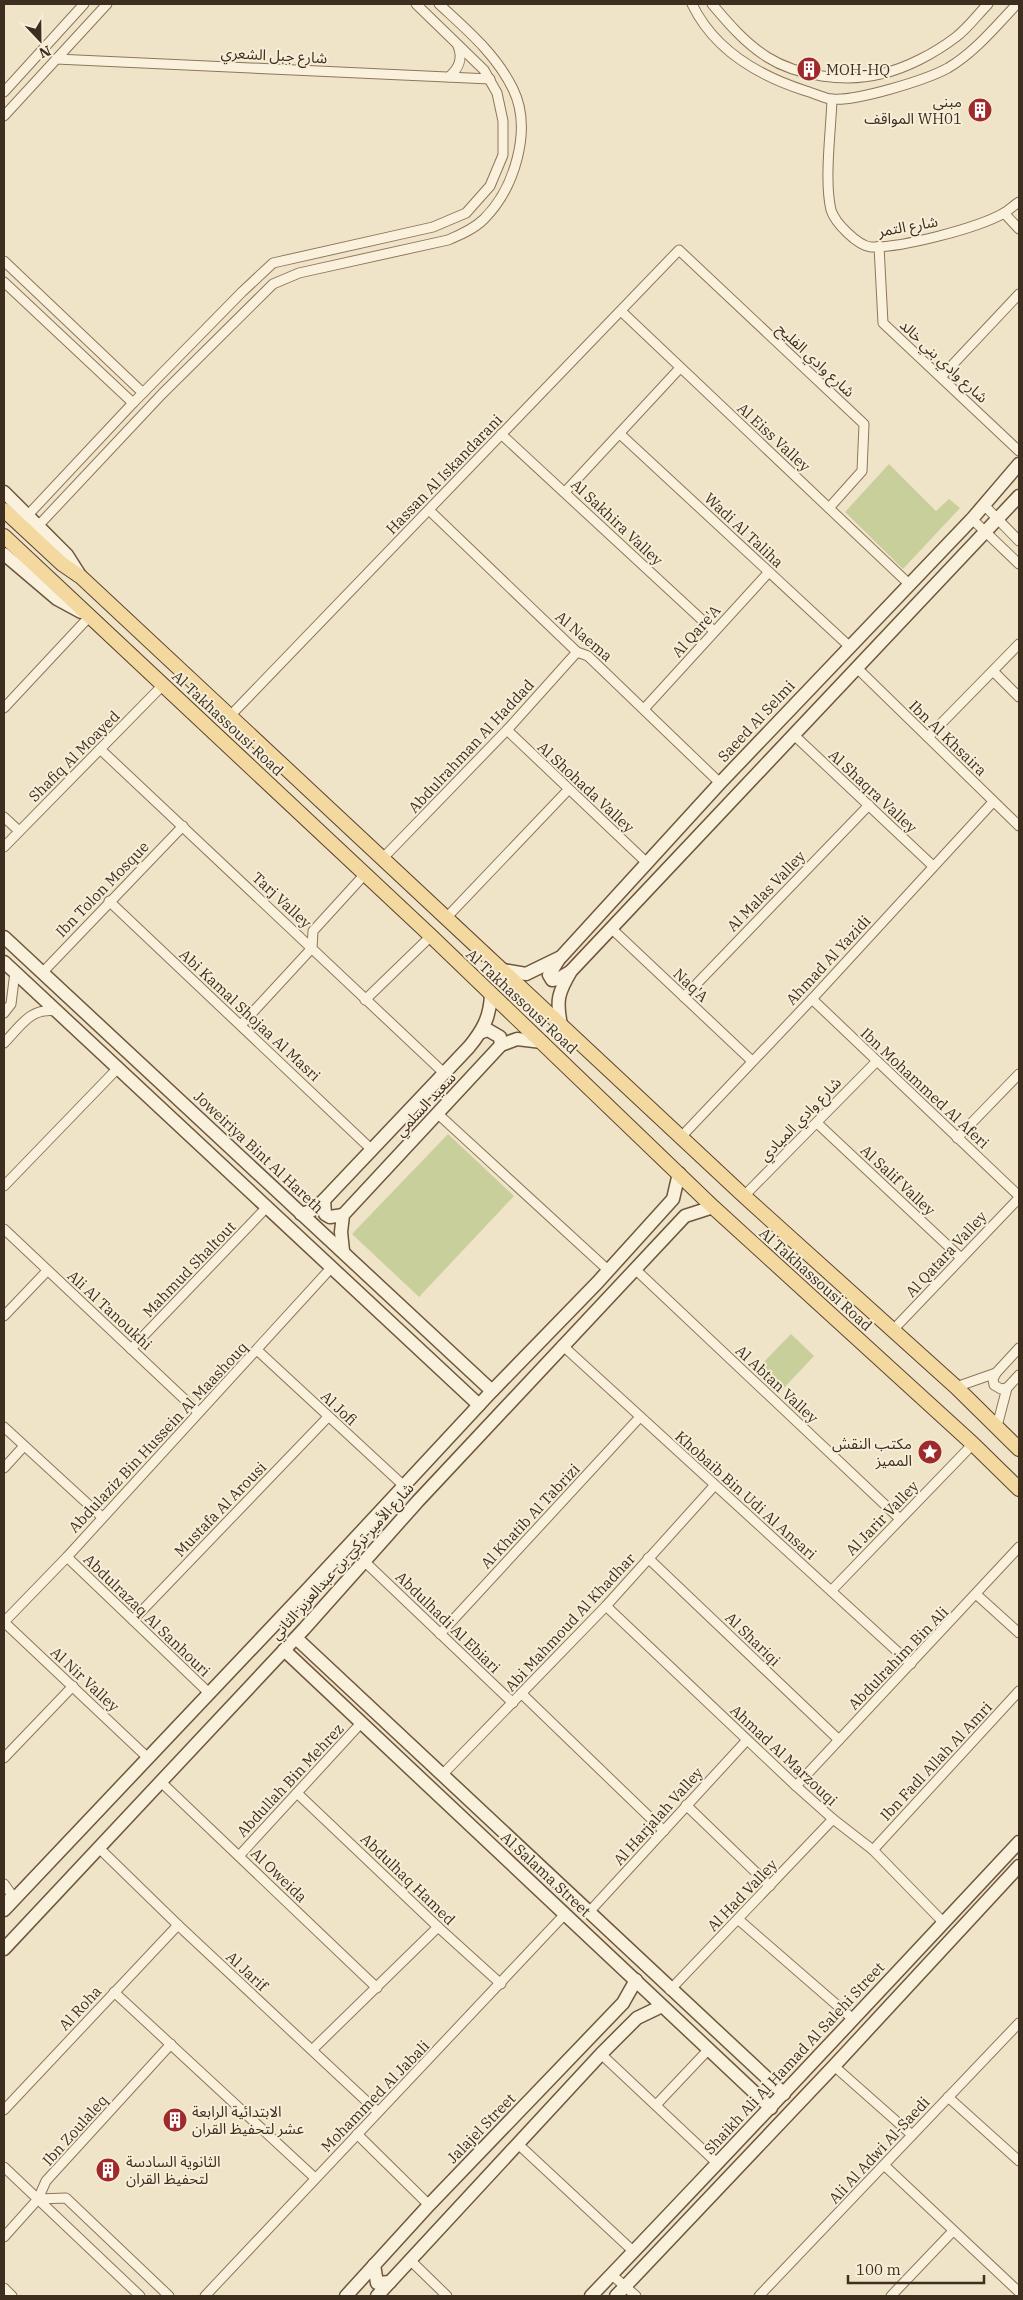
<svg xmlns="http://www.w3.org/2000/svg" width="1023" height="2300" viewBox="0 0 1023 2300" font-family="'IBM Plex Serif','Noto Sans Arabic',serif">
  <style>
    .green { fill: #c9cf9b }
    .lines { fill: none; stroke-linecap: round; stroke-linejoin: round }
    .street-casing { stroke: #8d765c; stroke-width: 11 }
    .secondary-casing { stroke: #6f573f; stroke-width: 15 }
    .primary-casing { stroke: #5b4430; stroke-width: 16 }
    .street { stroke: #faf1dc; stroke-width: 9 }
    .secondary { stroke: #faf1dc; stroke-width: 12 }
    .primary { stroke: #f3d9a0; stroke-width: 14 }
    .labels { text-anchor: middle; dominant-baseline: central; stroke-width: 4; stroke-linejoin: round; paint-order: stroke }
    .street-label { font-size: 15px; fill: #3d2e20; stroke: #f7eed8 }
    .poi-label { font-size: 15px; fill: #3d2e20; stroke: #f7eed8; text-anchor: start }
  </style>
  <rect width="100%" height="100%" fill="#f0e4c8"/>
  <g class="green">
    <polygon points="889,464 936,511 949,499 960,508 903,569 845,512"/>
    <polygon points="448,1134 514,1196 419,1297 352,1234"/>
    <polygon points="791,1334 814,1356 781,1391 757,1369"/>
  </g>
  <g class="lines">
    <defs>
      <g id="street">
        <path d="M 692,4 C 714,50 759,76 806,91 C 814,93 823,98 831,99 C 855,102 926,80 948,68 C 975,52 996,26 1017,4"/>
        <path d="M 712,4 C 728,23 745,43 767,57 C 797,76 846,83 881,74 C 907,68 935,53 956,37 C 968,28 978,14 988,4"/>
        <polyline points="56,59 490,79"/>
        <path d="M 449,77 C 459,68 463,59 458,46"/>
        <polyline points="4,92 84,4"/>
        <path d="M 832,99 C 831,131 824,180 831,210 C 835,223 858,246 871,247 C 901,248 978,228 1004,213 C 1009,210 1014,205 1019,202"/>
        <polyline points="4,116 107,4"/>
        <polyline points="1004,213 1019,229"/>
        <polyline points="879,246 883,323 1019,451"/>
        <polyline points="4,261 143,393"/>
        <polyline points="4,282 133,403"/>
        <polyline points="621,311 908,583"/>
        <polyline points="941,377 1019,294"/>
        <polyline points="501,434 714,631"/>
        <polyline points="620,434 849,646"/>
        <polyline points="565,492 680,368"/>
        <polyline points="984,505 1019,541"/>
        <polyline points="429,510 577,652 588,656 720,783"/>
        <polyline points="28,515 133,403 242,292 273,263 433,227 466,213 490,186 503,155 503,121 497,93 484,70 416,4"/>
        <polyline points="972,519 1019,564"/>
        <path d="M 38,526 L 162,394 L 273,284 L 299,273 L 448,240 C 460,235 474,229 484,219 C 514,189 533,130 513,89 C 496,54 467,30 439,4"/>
        <polyline points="858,669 1019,826"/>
        <polyline points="993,671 1019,697"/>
        <polyline points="4,708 89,617"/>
        <polyline points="644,709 769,572"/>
        <polyline points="229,717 679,250 864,424 862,471 829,508"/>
        <polyline points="507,730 647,863"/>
        <polyline points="795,736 933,866"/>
        <polyline points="928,737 1019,644"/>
        <polyline points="100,749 444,1073"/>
        <polyline points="4,817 19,831"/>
        <polyline points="4,847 163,685"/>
        <polyline points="384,857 507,730 577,652"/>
        <polyline points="109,901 371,1149"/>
        <polyline points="447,917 568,790"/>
        <polyline points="612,929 752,1061"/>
        <polyline points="42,973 183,826"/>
        <polyline points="684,997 869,805"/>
        <polyline points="812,999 1019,1196"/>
        <polyline points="365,1000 431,936"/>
        <polyline points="4,1013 11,1004 15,972"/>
        <polyline points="241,1025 312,948 313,931 365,874"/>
        <path d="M 4,1043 C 20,1027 30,1007 56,1011"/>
        <polyline points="438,1114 608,1270"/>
        <polyline points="817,1123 961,1258"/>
        <polyline points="682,1136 812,999 993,802"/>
        <polyline points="957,1138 1019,1074"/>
        <polyline points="4,1186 117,1069"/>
        <polyline points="744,1196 876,1062"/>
        <polyline points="4,1229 198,1412"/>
        <polyline points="635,1269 900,1519"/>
        <polyline points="4,1316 47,1271"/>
        <polyline points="893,1330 1019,1198"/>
        <polyline points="562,1345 911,1664"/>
        <polyline points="131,1349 266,1208"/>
        <polyline points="257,1350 404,1486"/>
        <polyline points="996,1373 993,1379 994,1385 1001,1389 1007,1388"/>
        <polyline points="956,1387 996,1373 1019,1348"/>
        <polyline points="997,1426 1007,1388 1019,1375"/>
        <polyline points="4,1427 102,1517"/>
        <polyline points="4,1468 24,1446"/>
        <polyline points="67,1557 208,1692"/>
        <polyline points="648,1558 839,1740"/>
        <polyline points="364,1561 513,1703"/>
        <polyline points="832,1590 973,1444"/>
        <polyline points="977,1595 1019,1633"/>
        <polyline points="606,1606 796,1786 833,1819 873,1850 944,1923"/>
        <polyline points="133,1620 328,1417"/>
        <polyline points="4,1622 67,1557 331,1268"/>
        <polyline points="4,1622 147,1757"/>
        <polyline points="440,1634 640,1417"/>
        <polyline points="522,1694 664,1831"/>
        <polyline points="4,1758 73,1686"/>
        <polyline points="443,1774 606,1606 714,1486"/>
        <polyline points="161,1782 377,1988"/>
        <polyline points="796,1786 1019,1547"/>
        <polyline points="297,1793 438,1927 501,1984"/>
        <polyline points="686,1805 770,1886"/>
        <polyline points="99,1848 178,1925 378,2112"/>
        <polyline points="873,1850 1019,1691"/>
        <polyline points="239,1856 362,1722"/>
        <polyline points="4,1884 12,1895 6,1901"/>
        <polyline points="590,1911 747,1740"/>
        <polyline points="739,1920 853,2019"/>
        <polyline points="670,1990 833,1819"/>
        <polyline points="114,1992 315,2178"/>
        <polyline points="312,2050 438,1927"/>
        <polyline points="601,2054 717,2163"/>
        <polyline points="834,2066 912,2135"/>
        <polyline points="948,2097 1019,2161"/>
        <polyline points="656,2105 708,2050"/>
        <polyline points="4,2110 178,1925"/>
        <polyline points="357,2134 429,2205"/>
        <polyline points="518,2144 633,2251"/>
        <polyline points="884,2165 1019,2292"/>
        <polyline points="4,2167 140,2296"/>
        <polyline points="38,2199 66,2198 169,2296"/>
        <polyline points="4,2237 38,2199 46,2181 171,2044"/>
        <polyline points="410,2260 447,2296"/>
        <polyline points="612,2275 636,2296"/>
        <polyline points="4,2288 12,2296"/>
        <polyline points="205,2296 565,1914"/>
        <polyline points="759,2296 1019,2023"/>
        <polyline points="891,2296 953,2231"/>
      </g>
      <g id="secondary">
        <polyline points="4,492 67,555 81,577"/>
        <polyline points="4,554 57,599 81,612"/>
        <polyline points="4,937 492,1391"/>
        <polyline points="559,959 549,975 552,980 558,979 570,972"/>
        <polyline points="4,962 479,1405"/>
        <polyline points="503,970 526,974 561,957 720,783 972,519 1019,464"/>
        <path d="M 561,1025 C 556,1000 558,993 571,971 L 1019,496"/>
        <polyline points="482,1032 488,1030 500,1037 501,1045"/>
        <polyline points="324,1200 325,1214 330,1217 343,1215"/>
        <path d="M 301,1214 L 311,1211 L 324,1200 L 469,1047 C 483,1030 490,1017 491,995"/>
        <polyline points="343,1251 341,1232 343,1215 501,1045 517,1039 542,1042"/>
        <polyline points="296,1638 784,2094"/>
        <polyline points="284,1650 771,2108"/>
        <polyline points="4,1910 307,1590 492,1391 597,1283 673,1199 679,1173"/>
        <polyline points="4,1949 304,1629 418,1501 685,1216 713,1207"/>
        <polyline points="374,2265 377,2283 390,2282"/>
        <polyline points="346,2296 429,2205 623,2003 636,1980"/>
        <polyline points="377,2296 601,2054 637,2018 662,2006"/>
        <path d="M 591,2296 C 735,2146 877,1994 1019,1842"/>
        <polyline points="616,2296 834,2066 1019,1866"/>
      </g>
      <g id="primary">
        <polyline points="4,510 62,564 81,577 744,1196 956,1387 1019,1449"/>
        <polyline points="4,536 431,936 713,1207 973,1444 1019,1489"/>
      </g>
    </defs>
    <use href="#street" class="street-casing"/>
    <use href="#secondary" class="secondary-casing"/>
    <use href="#primary" class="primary-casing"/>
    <use href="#street" class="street"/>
    <use href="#secondary" class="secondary"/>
    <use href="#primary" class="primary"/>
  </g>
  <defs>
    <symbol id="building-disc" viewBox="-11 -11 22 22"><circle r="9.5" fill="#9e2a2b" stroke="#f7eed8"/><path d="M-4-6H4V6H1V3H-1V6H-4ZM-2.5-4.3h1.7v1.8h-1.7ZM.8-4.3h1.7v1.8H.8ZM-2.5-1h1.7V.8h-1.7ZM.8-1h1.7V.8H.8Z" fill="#fff"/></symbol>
    <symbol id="sight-disc" viewBox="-11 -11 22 22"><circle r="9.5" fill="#9e2a2b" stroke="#f7eed8"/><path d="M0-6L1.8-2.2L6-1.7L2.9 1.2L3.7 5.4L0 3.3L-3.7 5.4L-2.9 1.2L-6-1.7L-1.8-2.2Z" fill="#fff"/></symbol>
  </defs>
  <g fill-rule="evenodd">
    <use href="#building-disc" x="795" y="55" width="28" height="28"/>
    <use href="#building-disc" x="966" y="96" width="28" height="28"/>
    <use href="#sight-disc" x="916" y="1438" width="28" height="28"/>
    <use href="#building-disc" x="161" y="2106" width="28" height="28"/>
    <use href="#building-disc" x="94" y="2156" width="28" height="28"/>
  </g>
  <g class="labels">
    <g class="street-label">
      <text transform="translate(274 55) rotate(3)">شارع جبل الشعري</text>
      <text transform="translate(908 226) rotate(-10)">شارع التمر</text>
      <text transform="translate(816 360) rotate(43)">شارع وادي الفليح</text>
      <text transform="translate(944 361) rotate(43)">شارع وادي بني خالد</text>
      <text transform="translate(774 437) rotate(43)">Al Eiss Valley</text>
      <text transform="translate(444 474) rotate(-46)">Hassan Al Iskandarani</text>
      <text transform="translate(617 522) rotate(43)">Al Sakhira Valley</text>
      <text transform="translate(744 530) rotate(43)">Wadi Al Taliha</text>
      <text transform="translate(696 631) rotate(-48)">Al Qare'A</text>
      <text transform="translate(584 636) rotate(40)">Al Naema</text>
      <text transform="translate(756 721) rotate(-47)">Saeed Al Selmi</text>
      <text transform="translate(228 723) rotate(43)">Al Takhassousi Road</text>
      <text transform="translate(948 738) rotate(44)">Ibn Al Khsaira</text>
      <text transform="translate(471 746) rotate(-47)">Abdulrahman Al Haddad</text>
      <text transform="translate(74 756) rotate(-45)">Shafiq Al Moayed</text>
      <text transform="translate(586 787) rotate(43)">Al Shohada Valley</text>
      <text transform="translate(873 791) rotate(43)">Al Shaqra Valley</text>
      <text transform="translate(102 889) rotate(-46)">Ibn Tolon Mosque</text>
      <text transform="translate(766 891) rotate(-46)">Al Malas Valley</text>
      <text transform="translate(282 900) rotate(43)">Tarj Valley</text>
      <text transform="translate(828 960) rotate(-47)">Ahmad Al Yazidi</text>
      <text transform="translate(691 985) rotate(43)">Naq'A</text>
      <text transform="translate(522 1001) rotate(43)">Al Takhassousi Road</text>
      <text transform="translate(250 1015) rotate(43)">Abi Kamal Shojaa Al Masri</text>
      <text transform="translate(925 1088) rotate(43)">Ibn Mohammed Al Aferi</text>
      <text transform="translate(425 1104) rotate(-47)">سعيد السلمي</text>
      <text transform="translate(800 1119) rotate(-46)">شارع وادي الميادي</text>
      <text transform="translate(259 1152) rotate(43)">Joweiriya Bint Al Hareth</text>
      <text transform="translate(898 1180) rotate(43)">Al Salif Valley</text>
      <text transform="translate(946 1254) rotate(-47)">Al Qatara Valley</text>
      <text transform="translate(189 1269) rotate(-46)">Mahmud Shaltout</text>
      <text transform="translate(816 1279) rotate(42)">Al Takhassousi Road</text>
      <text transform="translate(110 1310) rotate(43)">Ali Al Tanoukhi</text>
      <text transform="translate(777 1384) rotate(43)">Al Abtan Valley</text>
      <text transform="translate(339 1408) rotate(43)">Al Jofi</text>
      <text transform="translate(158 1437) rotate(-47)">Abdulaziz Bin Hussein Al Maashouq</text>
      <text transform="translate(746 1495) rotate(42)">Khobaib Bin Udi Al Ansari</text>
      <text transform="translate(220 1509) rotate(-46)">Mustafa Al Arousi</text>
      <text transform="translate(530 1516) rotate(-47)">Al Khatib Al Tabrizi</text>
      <text transform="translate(882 1518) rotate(-46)">Al Jarir Valley</text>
      <text transform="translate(342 1561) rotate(-48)">شارع الأمير تركي بن عبدالعزيز الثاني</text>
      <text transform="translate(147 1615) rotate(44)">Abdulrazaq Al Sanhouri</text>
      <text transform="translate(448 1622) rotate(44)">Abdulhadi Al Ebiari</text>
      <text transform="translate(570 1622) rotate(-47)">Abi Mahmoud Al Khadhar</text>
      <text transform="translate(753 1639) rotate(44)">Al Shariqi</text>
      <text transform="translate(898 1658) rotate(-46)">Abdulrahim Bin Ali</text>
      <text transform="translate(85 1679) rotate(43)">Al Nir Valley</text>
      <text transform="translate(784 1755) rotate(43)">Ahmad Al Marzouqi</text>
      <text transform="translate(936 1761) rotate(-47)">Ibn Fadl Allah Al Amri</text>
      <text transform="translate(290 1780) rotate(-47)">Abdullah Bin Mehrez</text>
      <text transform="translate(658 1816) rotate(-48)">Al Harjalah Valley</text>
      <text transform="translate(546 1874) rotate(43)">Al Salama Street</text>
      <text transform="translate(279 1875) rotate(44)">Al Oweida</text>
      <text transform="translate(408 1879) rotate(44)">Abdulhaq Hamed</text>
      <text transform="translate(742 1895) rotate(-46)">Al Had Valley</text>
      <text transform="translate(247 1971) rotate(43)">Al Jarif</text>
      <text transform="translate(80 2008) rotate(-47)">Al Roha</text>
      <text transform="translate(794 2058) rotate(-47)">Shaikh Ali Al Hamad Al Salehi Street</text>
      <text transform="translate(375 2096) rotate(-46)">Mohammed Al Jabali</text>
      <text transform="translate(481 2128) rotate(-46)">Jalajel Street</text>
      <text transform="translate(75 2130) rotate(-48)">Ibn Zoulaleq</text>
      <text transform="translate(879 2150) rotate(-47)">Ali Al Adwi Al-Saedi</text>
    </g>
    <g class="poi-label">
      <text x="826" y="69">MOH-HQ</text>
      <text x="962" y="101" text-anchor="end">مبنى<tspan x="962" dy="17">المواقف WH01</tspan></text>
      <text x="912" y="1443" text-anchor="end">مكتب النقش<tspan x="912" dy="17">المميز</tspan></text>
      <text x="192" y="2111">الابتدائية الرابعة<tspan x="192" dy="17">عشر لتحفيظ القران</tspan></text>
      <text x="126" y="2161">الثانوية السادسة<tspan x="126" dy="17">لتحفيظ القران</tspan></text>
    </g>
  </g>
  <rect width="1023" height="2300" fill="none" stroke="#3d2e20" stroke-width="10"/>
  <g transform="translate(40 40) rotate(158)" stroke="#f7eed8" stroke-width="4" paint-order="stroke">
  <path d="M0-4L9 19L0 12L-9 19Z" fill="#3d2e20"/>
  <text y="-8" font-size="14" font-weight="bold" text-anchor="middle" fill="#3d2e20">N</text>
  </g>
  <path d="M848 2275v8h136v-8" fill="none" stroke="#3d2e20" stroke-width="2.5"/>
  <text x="856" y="2275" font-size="15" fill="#3d2e20" stroke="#f7eed8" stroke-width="4" paint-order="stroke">100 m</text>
</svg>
